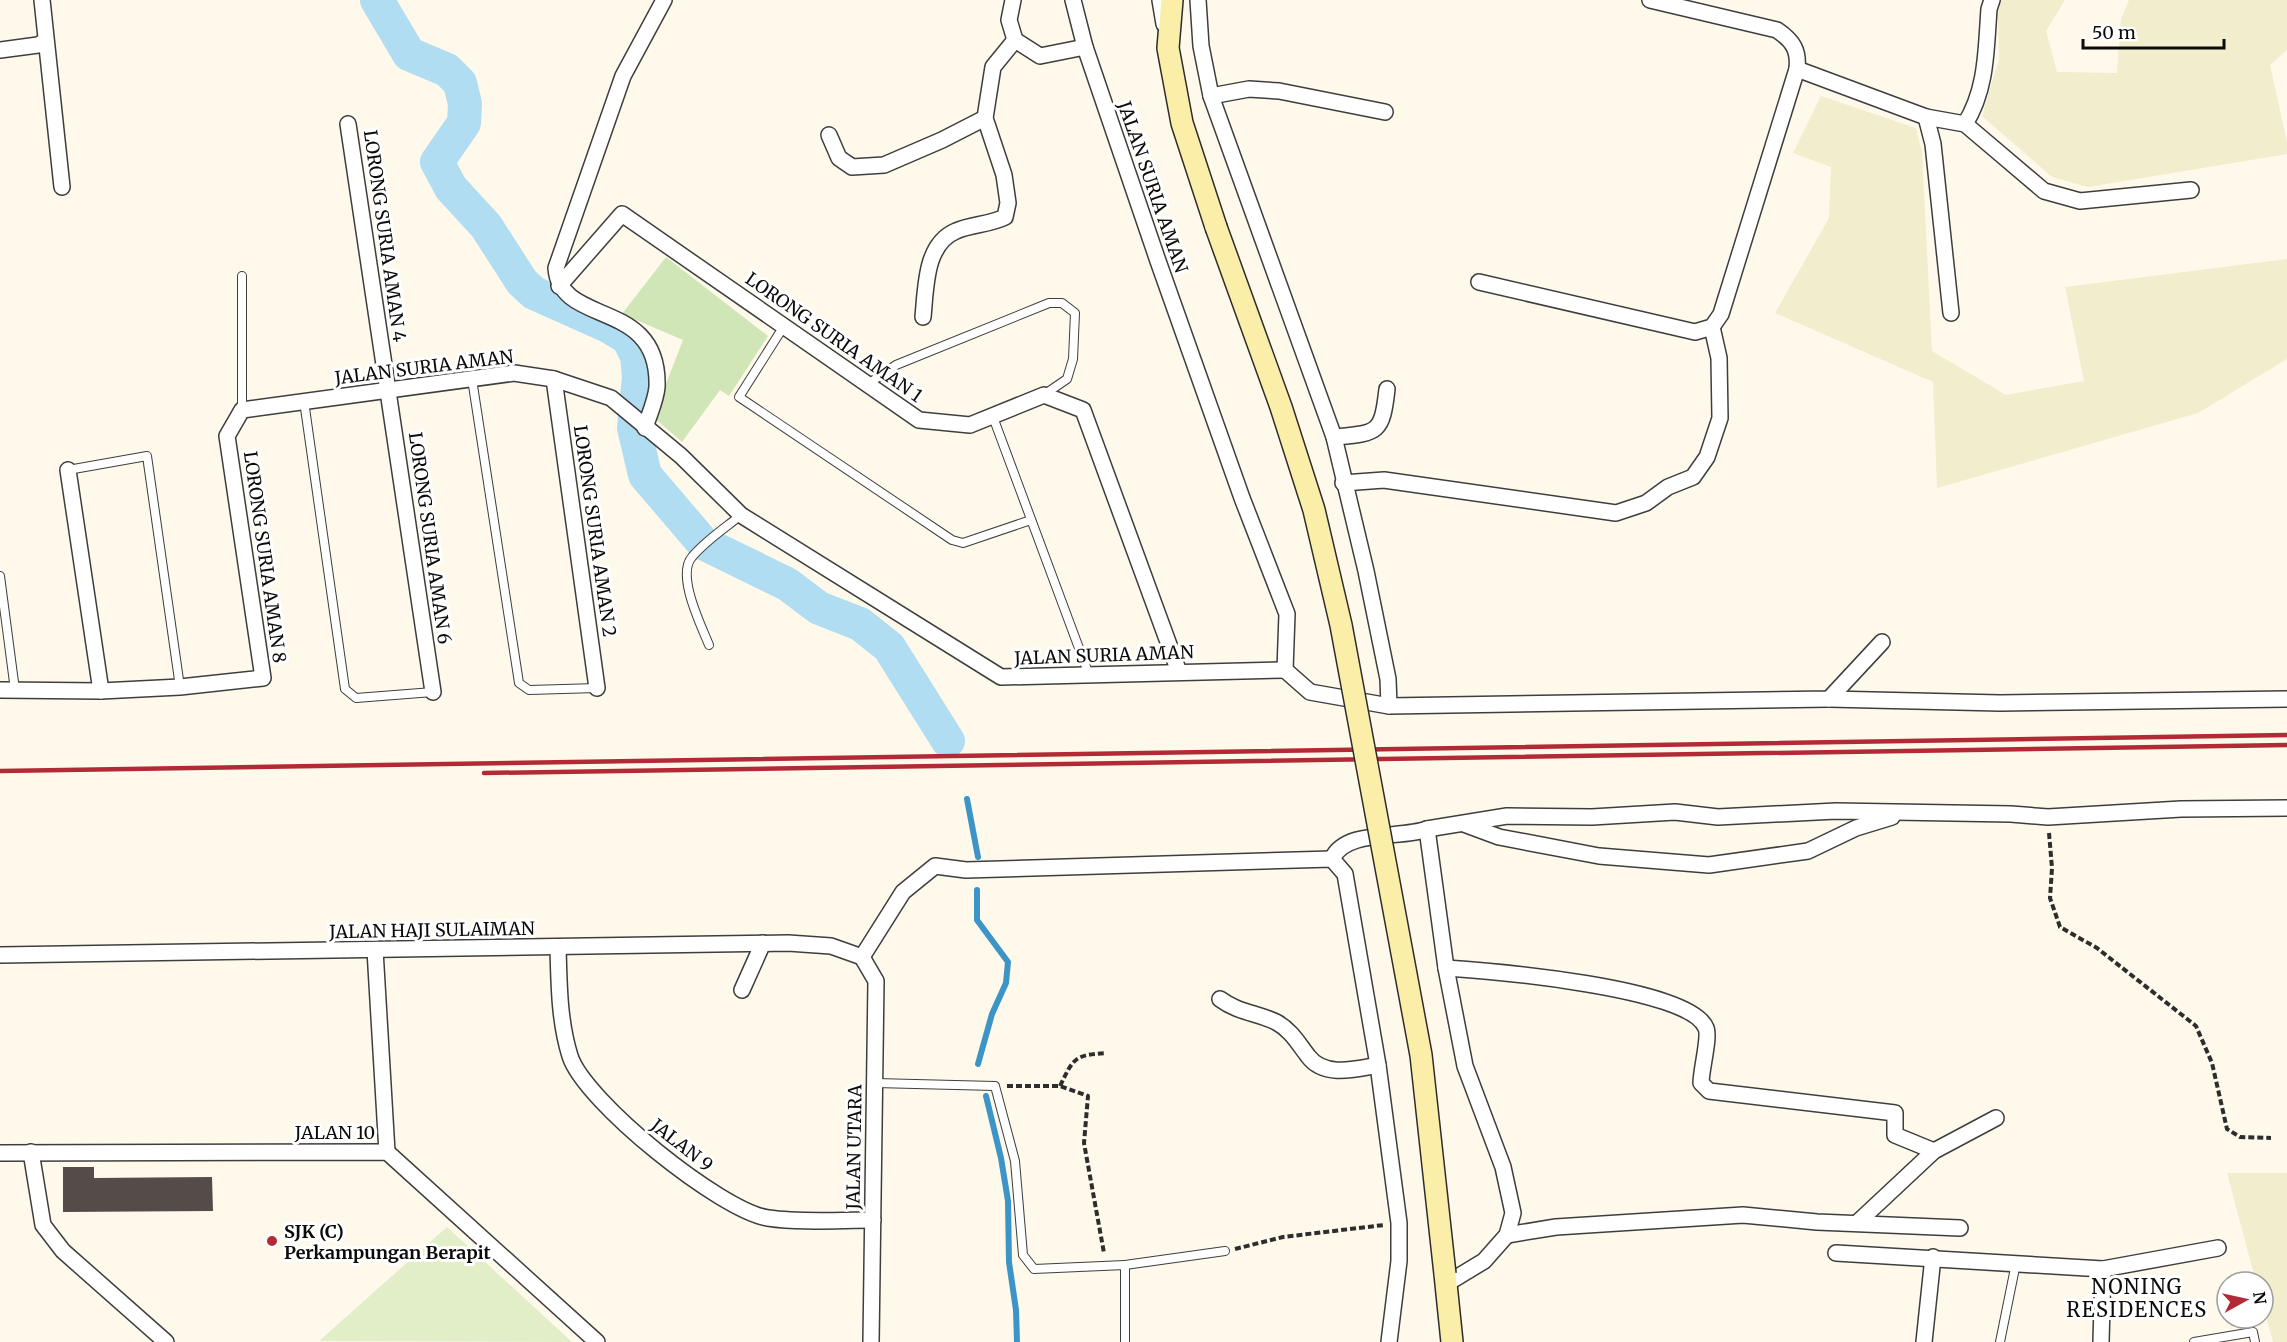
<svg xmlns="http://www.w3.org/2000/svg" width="2287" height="1342" viewBox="0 0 2287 1342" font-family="Merriweather,serif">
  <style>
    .farmland { fill: #f2edcc }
    .green { fill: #d1e6b6 }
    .pitch { fill: #e2eec7 }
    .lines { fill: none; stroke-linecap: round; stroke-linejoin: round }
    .stream { stroke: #3c95c6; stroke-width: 6 }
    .river { stroke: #b1ddf3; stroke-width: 34 }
    .building { fill: #534c48 }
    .lane-casing { stroke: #3e3e3e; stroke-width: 10 }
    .street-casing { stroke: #3e3e3e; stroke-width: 18 }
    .secondary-casing { stroke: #2d2d2d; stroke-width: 24 }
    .path { stroke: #2d2d2d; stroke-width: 4; stroke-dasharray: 6 3; stroke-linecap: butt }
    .lane { stroke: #fff; stroke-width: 8 }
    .street { stroke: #fff; stroke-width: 15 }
    .secondary { stroke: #fbeea8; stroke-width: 21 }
    .rail { stroke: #b32a37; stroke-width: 4.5 }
    .secondary-bridge-casing { stroke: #2d2d2d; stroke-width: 24; stroke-linecap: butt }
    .secondary-bridge { stroke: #fbeea8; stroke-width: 21 }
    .poi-dot { fill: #b32a37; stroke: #fff; stroke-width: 2 }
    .labels { text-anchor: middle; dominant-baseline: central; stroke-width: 6; stroke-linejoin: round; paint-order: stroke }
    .street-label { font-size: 18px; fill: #0b0b0b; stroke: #fff }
    .poi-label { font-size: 18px; font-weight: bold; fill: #0b0b0b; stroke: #fff; text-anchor: start }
    .neighbourhood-label { font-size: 20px; letter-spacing: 1.5px; fill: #0b0b0b; stroke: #fff }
  </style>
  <rect width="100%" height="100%" fill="#fef9ea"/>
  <g class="farmland">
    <polygon points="2002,0 2065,0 2046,31 2057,72 2117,73 2121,19 2129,0 2287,0 2287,50 2270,65 2287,142 2287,154 2088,187 2052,177 1982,116 1999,59 1998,10"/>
    <polygon points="1821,96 1916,128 1922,152 1932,351 2006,395 2084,381 2065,287 2287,259 2287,359 2198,413 1937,488 1933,382 1775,313 1829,218 1831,167 1793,153"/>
    <polygon points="2227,1173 2287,1173 2287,1342 2273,1342 2263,1306 2263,1282 2256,1282"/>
  </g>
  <polygon class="green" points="666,257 768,336 729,396 720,390 682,442 653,417 683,340 622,314"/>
  <polygon class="pitch" points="447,1227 572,1342 319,1341"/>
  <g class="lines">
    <g class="stream">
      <polyline points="967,799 978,857"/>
      <polyline points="977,890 977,920 1008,962 1006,983 992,1014 978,1064"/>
      <polyline points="986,1096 1001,1158 1008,1201 1009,1262 1016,1310 1017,1342"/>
    </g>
    <polyline class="river" points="377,0 409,54 447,70 460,83 465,104 464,123 437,162 451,188 486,226 522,282 534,293 608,326 628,338 637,356 639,377 634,428 645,475 703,543 787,584 819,608 860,624 889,647 948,741"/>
  </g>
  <polygon class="building" points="63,1167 94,1167 94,1178 212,1177 213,1211 63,1212"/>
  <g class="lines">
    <defs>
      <g id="lane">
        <polyline points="242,276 242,410"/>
        <polyline points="784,326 739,397 952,540 963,543 1031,520"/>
        <polyline points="472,379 519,683 529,690 597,688"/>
        <polyline points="868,384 896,365 1049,303 1062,303 1075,313 1073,359 1067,379 1045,394"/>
        <polyline points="304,401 345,689 356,698 433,692"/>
        <polyline points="993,417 1089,675"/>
        <polyline points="68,470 147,456 180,687"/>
        <polyline points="0,576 15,690"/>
        <path d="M 709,645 C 701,625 676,575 692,557 C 705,541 725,528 741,515"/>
        <polyline points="875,1083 995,1086 1015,1161 1023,1255 1034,1269 1125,1265 1125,1342"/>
        <polyline points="1125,1265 1225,1251"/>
        <polyline points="2000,1342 2016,1263"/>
        <polyline points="2194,1342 2253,1332 2255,1342"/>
      </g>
      <g id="street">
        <polyline points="42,0 62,187"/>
        <polyline points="1013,0 1009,20 1015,40 1040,56 1085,47"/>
        <polyline points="1073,0 1085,47 1158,261 1242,498 1287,614 1285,670"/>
        <polyline points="1160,0 1164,24"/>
        <polyline points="1198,0 1201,46 1211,96 1334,437 1366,571 1388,679 1389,706"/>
        <polyline points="0,50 38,45 45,41"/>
        <polyline points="1797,69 1926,117 1965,124 2044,191 2080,201 2191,190"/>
        <polyline points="1211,96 1249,89 1279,91 1385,112"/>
        <polyline points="1926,117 1933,144 1951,313"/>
        <polyline points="348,124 433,692"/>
        <path d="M 1965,124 C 1987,89 1986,49 1989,9 L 1992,0"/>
        <polyline points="829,135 839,158 852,167 884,165 942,140 985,118"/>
        <path d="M 1479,282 L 1695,332 L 1712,327 L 1721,314 L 1797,69 C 1799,50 1793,41 1777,30 L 1650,0"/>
        <polyline points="559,286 622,214 919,420 970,425 1044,395 1083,410 1179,672"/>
        <path d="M 923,317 C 926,287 925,244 956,231 C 971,224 989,225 1005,217 L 1008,203 L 1004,175 L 985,118 L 993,67 L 1015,40"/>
        <polyline points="554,379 597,688"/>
        <path d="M 645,428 C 649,415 656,400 657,387 C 660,297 560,328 556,268 L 623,76 L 664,0"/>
        <path d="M 1334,437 C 1378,433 1382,434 1387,389"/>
        <polyline points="68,470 101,691"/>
        <polyline points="1343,483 1384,480 1616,513 1646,503 1668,487 1693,477 1707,457 1720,418 1719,358 1712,327"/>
        <polyline points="1285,670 1310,692 1389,706 1829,699 1882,642"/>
        <polyline points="0,690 101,691 180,687 263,678 227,436 242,410 514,373 554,379 611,398 681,456 741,515 1001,677 1285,670"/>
        <polyline points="1829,699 2000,703 2287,699"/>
        <polyline points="1464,824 1499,837 1599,856 1709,865 1808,851 1856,828 1892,817"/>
        <polyline points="1427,829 1446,968 1465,1066 1503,1167 1513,1213 1507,1235 1484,1261 1446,1284"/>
        <path d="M 1332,859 C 1345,829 1401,839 1427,829 L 1507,816 L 1592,817 L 1675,812 L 1718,817 L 1836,811 L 2011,814 L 2048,817 L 2181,809 L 2287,808"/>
        <path d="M 558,947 C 559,983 559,1021 570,1056 C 584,1101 721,1211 768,1218 C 801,1223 839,1220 873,1220"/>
        <polyline points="375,950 387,1152"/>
        <polyline points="0,955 788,943 831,946 862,957"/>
        <polyline points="862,957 903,892 935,866 966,870 1332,859 1345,874 1378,1065 1399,1223 1399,1261 1389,1342"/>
        <polyline points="862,957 876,981 871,1342"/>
        <path d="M 1446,968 C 1490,971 1690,987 1706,1028 C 1710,1037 1701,1070 1701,1083 L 1709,1091 L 1895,1113 L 1895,1135 L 1934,1151"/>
        <polyline points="742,990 763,943"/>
        <path d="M 1220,999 C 1237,1012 1257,1013 1276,1022 C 1291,1030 1298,1043 1308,1056 C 1324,1078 1356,1069 1378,1065"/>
        <polyline points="31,1152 43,1225 63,1251 166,1342"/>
        <polyline points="0,1153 387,1152 597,1342"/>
        <polyline points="1857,1223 1934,1151 1996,1118"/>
        <polyline points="1507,1235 1556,1227 1743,1215 1817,1222 1960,1228"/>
        <polyline points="1836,1253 2103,1269 2218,1248"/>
        <polyline points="1924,1342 1933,1257"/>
        <polyline points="2101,1342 2103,1269"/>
      </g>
      <g id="secondary">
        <polyline points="1172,0 1168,48 1182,123 1216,227"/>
        <polyline points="1445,1274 1452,1342"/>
      </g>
    </defs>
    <use href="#lane" class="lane-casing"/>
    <use href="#street" class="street-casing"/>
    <use href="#secondary" class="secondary-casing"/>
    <g class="path">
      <polyline points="2049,833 2052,868 2050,898 2060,927 2097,948 2196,1026 2212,1063 2227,1129 2240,1137 2271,1138"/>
      <polyline points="1007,1086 1060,1086 1088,1096 1084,1143 1104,1253"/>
      <path d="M 1060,1086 C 1074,1057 1075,1055 1107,1053"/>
      <polyline points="1235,1249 1283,1237 1384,1225"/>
    </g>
    <use href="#lane" class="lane"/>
    <use href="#street" class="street"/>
    <use href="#secondary" class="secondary"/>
    <g class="rail">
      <polyline points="0,771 2287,735"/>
      <polyline points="484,773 2287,745"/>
    </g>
    <defs>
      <polyline id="secondary-bridge" points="1216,227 1281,407 1314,510 1341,625 1421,1055 1445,1274"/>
    </defs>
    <use href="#secondary-bridge" class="secondary-bridge-casing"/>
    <use href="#secondary-bridge" class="secondary-bridge"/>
  </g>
  <circle class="poi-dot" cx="272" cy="1241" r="6"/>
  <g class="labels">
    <g class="street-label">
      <text transform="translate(1153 187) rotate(71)">JALAN SURIA AMAN</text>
      <text transform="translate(385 236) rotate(82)">LORONG SURIA AMAN 4</text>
      <text transform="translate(834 337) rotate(35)">LORONG SURIA AMAN 1</text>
      <text transform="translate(424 367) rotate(-7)">JALAN SURIA AMAN</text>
      <text transform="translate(595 531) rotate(82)">LORONG SURIA AMAN 2</text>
      <text transform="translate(430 538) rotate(82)">LORONG SURIA AMAN 6</text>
      <text transform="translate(265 557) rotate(82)">LORONG SURIA AMAN 8</text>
      <text transform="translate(1104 655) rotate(-2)">JALAN SURIA AMAN</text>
      <text transform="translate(432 930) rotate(-1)">JALAN HAJI SULAIMAN</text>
      <text x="335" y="1132">JALAN 10</text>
      <text transform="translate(682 1145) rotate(38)">JALAN 9</text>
      <text transform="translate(854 1147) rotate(-89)">JALAN UTARA</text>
    </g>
    <g class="poi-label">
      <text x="284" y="1231">SJK (C)<tspan x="284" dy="21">Perkampungan Berapit</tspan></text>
    </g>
    <g class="neighbourhood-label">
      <text x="2137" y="1286">NONING<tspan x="2137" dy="23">RESIDENCES</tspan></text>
    </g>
  </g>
  <g transform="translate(2245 1300) rotate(82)"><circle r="28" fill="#ffffff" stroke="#9d9d9d" stroke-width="1.5"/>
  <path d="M0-4.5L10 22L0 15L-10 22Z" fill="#b32a37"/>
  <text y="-9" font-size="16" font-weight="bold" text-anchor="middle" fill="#0b0b0b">N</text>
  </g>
  <path d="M2083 39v9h141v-9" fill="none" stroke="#0b0b0b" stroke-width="3"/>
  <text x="2092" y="39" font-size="18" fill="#0b0b0b" stroke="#ffffff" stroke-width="4.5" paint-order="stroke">50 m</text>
</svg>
